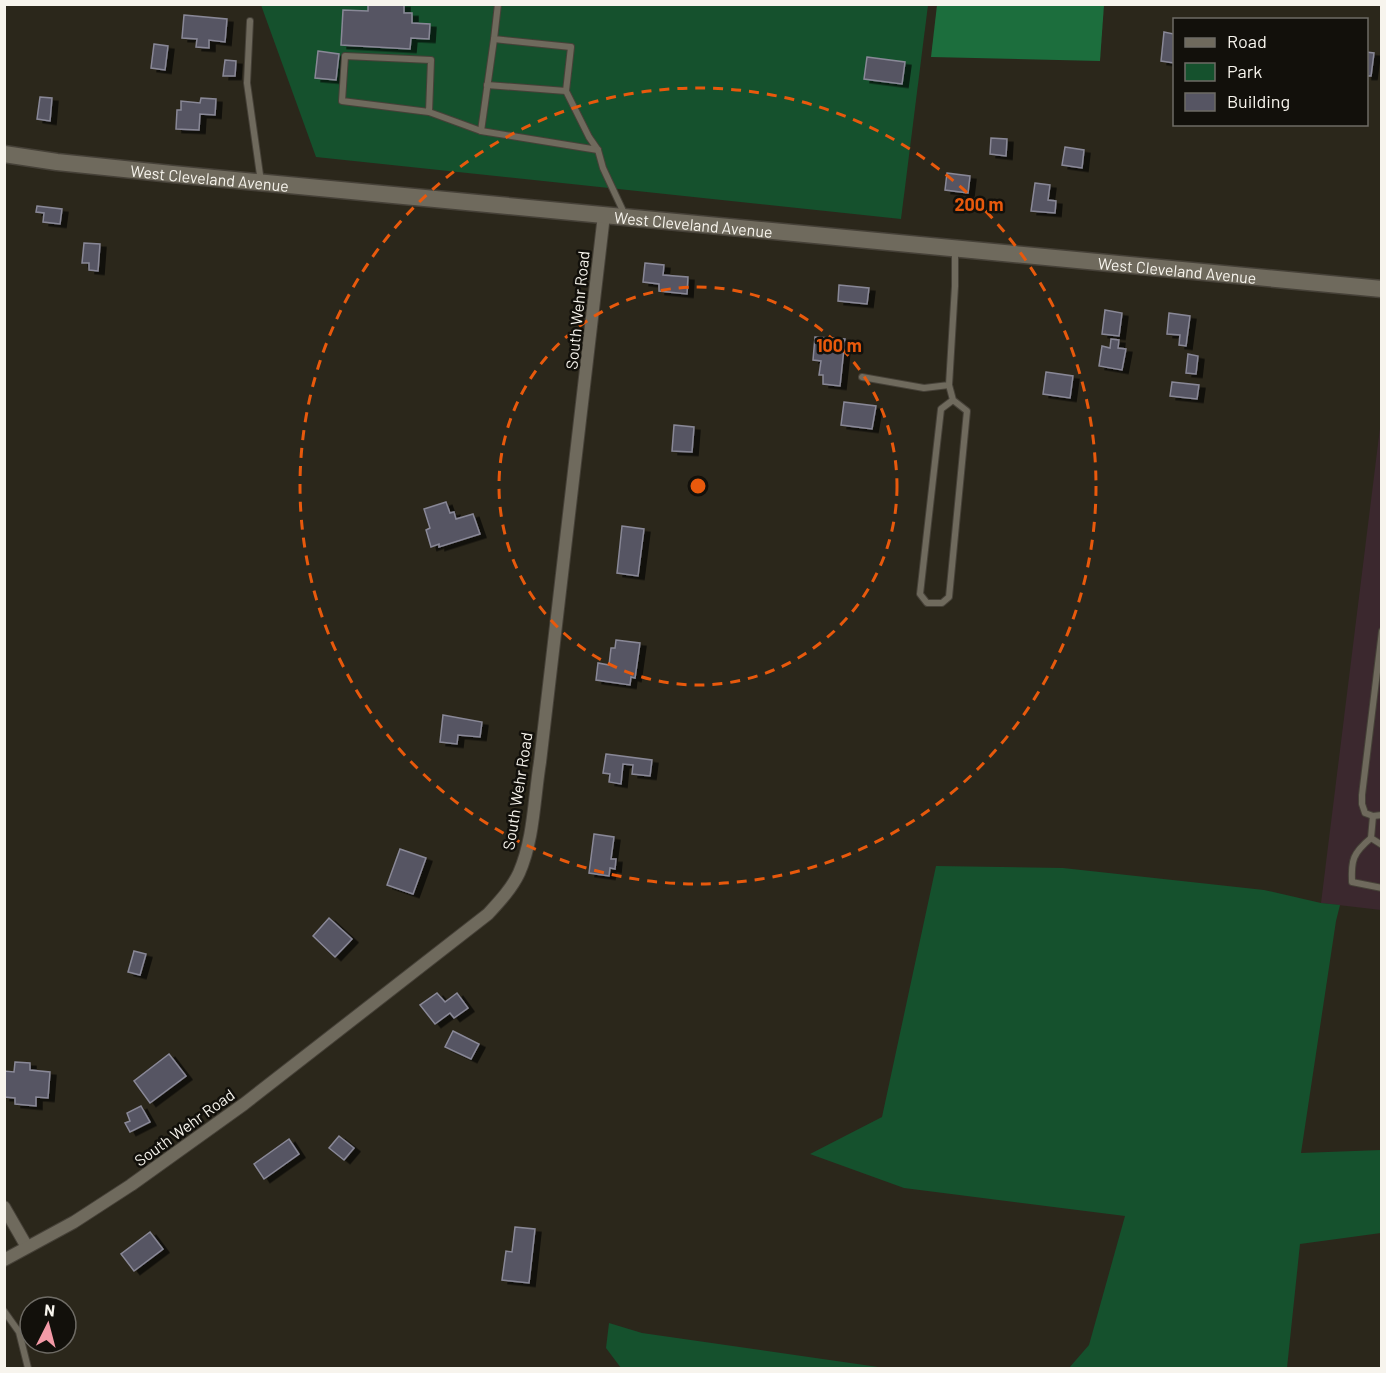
<svg xmlns="http://www.w3.org/2000/svg" width="1386" height="1373" viewBox="0 0 1386 1373" font-family="Barlow,sans-serif">
  <style>
    .education { fill: #3b282e }
    .green { fill: #15512d }
    .forest { fill: #1c6e3d }
    .building { fill: #565563; stroke: #898897; stroke-width: 1.5; filter: url(#shadow) }
    .lines { fill: none; stroke-linecap: round; stroke-linejoin: round }
    .service-casing { stroke: #464138; stroke-width: 8 }
    .minor-casing { stroke: #464138; stroke-width: 14 }
    .secondary-casing { stroke: #464138; stroke-width: 19 }
    .service { stroke: #6f6a5d; stroke-width: 6 }
    .minor { stroke: #6f6a5d; stroke-width: 12 }
    .secondary { stroke: #6f6a5d; stroke-width: 16 }
    .ring { fill: none; stroke: #e8590c; stroke-width: 3; stroke-dasharray: 10 8 }
    .labels { text-anchor: middle; dominant-baseline: central; stroke-width: 5; stroke-linejoin: round; paint-order: stroke }
    .street-label { font-size: 16px; fill: #f7f4ed; stroke: #12100b }
    .centre { fill: #e8590c; stroke: #12100b; stroke-width: 3 }
    .ring-label { font-size: 18px; text-anchor: middle; font-weight: bold; fill: #e8590c; stroke: #12100b; stroke-width: 5; stroke-linejoin: round; paint-order: stroke }
  </style>
  <defs>
    <filter id="shadow"><feDropShadow dx="6" dy="3.5" stdDeviation="0" flood-color="#0009"/></filter>
  </defs>
  <rect width="100%" height="100%" fill="#2b271b"/>
  <polygon class="education" points="1381,420 1381,910 1321,903"/>
  <g class="green">
    <polygon points="261,5 928,5 901,219 316,157"/>
    <polygon points="936,866 1063,868 1264,890 1321,903 1340,905 1336,921 1301,1153 1381,1150 1381,1233 1300,1244 1287,1368 1069,1368 1089,1345 1125,1216 904,1188 810,1154 882,1117"/>
    <polygon points="609,1323 642,1333 885,1368 621,1368 606,1348"/>
  </g>
  <polygon class="forest" points="937,5 1104,5 1100,61 931,57"/>
  <g class="building">
    <polygon points="368,4 404,4 404,13 412,13 412,23 430,24 429,39 411,38 410,49 341,45 343,10 368,11"/>
    <polygon points="184,15 227,19 225,42 209,40 209,48 196,47 197,39 182,38"/>
    <polygon points="1164,32 1174,34 1174,63 1161,61"/>
    <polygon points="154,44 168,46 165,70 151,68"/>
    <polygon points="318,51 339,54 336,80 315,78"/>
    <polygon points="1366,52 1374,53 1371,76 1366,76"/>
    <polygon points="867,57 905,62 902,84 864,79"/>
    <polygon points="225,60 236,61 235,76 223,76"/>
    <polygon points="40,97 52,98 50,121 37,119"/>
    <polygon points="201,98 216,99 215,115 200,114 199,130 176,129 177,110 181,110 181,101 200,103"/>
    <polygon points="991,138 1007,139 1006,156 990,154"/>
    <polygon points="1065,147 1084,150 1082,168 1062,165"/>
    <polygon points="947,173 970,176 968,193 945,190"/>
    <polygon points="1035,183 1050,185 1048,200 1056,201 1055,213 1031,211"/>
    <polygon points="37,206 62,209 60,224 43,222 44,213 36,212"/>
    <polygon points="84,243 100,244 98,271 89,270 89,263 82,263"/>
    <polygon points="645,263 664,265 663,275 688,277 687,294 659,291 659,284 643,282"/>
    <polygon points="839,285 869,288 867,304 838,301"/>
    <polygon points="1105,310 1122,313 1119,336 1102,334"/>
    <polygon points="1169,313 1190,316 1186,346 1179,345 1180,335 1167,334"/>
    <polygon points="815,337 845,339 840,386 823,384 823,375 819,375 821,361 813,360"/>
    <polygon points="1111,339 1119,340 1118,348 1126,349 1122,370 1099,366 1102,346 1110,348"/>
    <polygon points="1188,354 1198,356 1196,374 1186,373"/>
    <polygon points="1046,372 1073,376 1070,398 1043,394"/>
    <polygon points="1172,382 1199,385 1197,399 1170,396"/>
    <polygon points="844,402 876,406 872,429 841,425"/>
    <polygon points="674,425 694,427 692,452 672,451"/>
    <polygon points="446,502 450,513 454,512 456,519 473,514 480,534 439,547 439,544 431,547 426,530 430,528 424,509"/>
    <polygon points="622,526 644,529 638,576 617,573"/>
    <polygon points="616,640 640,643 635,678 631,677 630,685 596,680 598,663 609,665 611,648 615,648"/>
    <polygon points="443,715 482,722 480,737 458,735 457,744 440,742"/>
    <polygon points="606,754 652,760 650,776 632,774 633,765 623,764 621,784 609,782 610,774 603,773"/>
    <polygon points="594,834 614,837 611,859 616,859 615,869 610,868 609,876 589,873"/>
    <polygon points="400,849 426,858 413,894 387,885"/>
    <polygon points="329,918 352,939 335,957 313,936"/>
    <polygon points="134,951 146,954 140,975 128,972"/>
    <polygon points="437,993 445,1002 457,993 468,1008 454,1018 450,1013 435,1024 420,1005"/>
    <polygon points="453,1031 479,1044 471,1059 445,1047"/>
    <polygon points="169,1054 186,1076 150,1103 134,1081"/>
    <polygon points="15,1062 30,1063 30,1070 50,1072 48,1098 36,1097 36,1106 15,1104 15,1098 4,1097 4,1071 14,1072"/>
    <polygon points="141,1106 150,1122 130,1132 125,1123 130,1121 127,1113"/>
    <polygon points="339,1136 354,1148 344,1160 329,1148"/>
    <polygon points="289,1139 299,1154 264,1179 254,1164"/>
    <polygon points="515,1227 535,1229 529,1283 502,1280 506,1251 512,1252"/>
    <polygon points="150,1232 163,1249 134,1271 121,1254"/>
  </g>
  <g class="lines">
    <defs>
      <g id="service">
        <polyline points="498,4 494,39 571,47 566,91 589,137 598,150 603,168 624,213"/>
        <polyline points="250,21 247,83 261,182"/>
        <polyline points="494,39 481,131 598,150"/>
        <polyline points="487,85 566,91"/>
        <polyline points="429,112 431,60 345,56 342,101 429,112 481,131"/>
        <polyline points="862,377 924,388 949,385 955,286 955,249"/>
        <polyline points="949,385 953,400 967,411 949,597 942,603 927,603 920,594 941,409 953,400"/>
        <polyline points="1382,631 1362,795 1362,804 1365,813 1373,816 1382,815"/>
        <polyline points="1373,816 1371,838 1382,845"/>
        <path d="M 1371,838 C 1353,853 1351,860 1352,882 L 1382,888"/>
        <polyline points="4,1311 19,1332 28,1368"/>
      </g>
      <g id="minor">
        <polyline points="4,1207 27,1247"/>
        <path d="M 4,1260 L 74,1222 L 131,1185 L 244,1104 L 488,914 C 500,901 512,888 519,873 C 534,839 534,798 540,762 L 604,215"/>
      </g>
      <g id="secondary">
        <path id="s1" d="M 4,154 L 57,162 L 172,174 L 1382,289"/>
      </g>
    </defs>
    <use href="#service" class="service-casing"/>
    <use href="#minor" class="minor-casing"/>
    <use href="#secondary" class="secondary-casing"/>
    <use href="#service" class="service"/>
    <use href="#minor" class="minor"/>
    <use href="#secondary" class="secondary"/>
  </g>
  <g class="ring">
    <circle cx="698" cy="486" r="199"/>
    <circle cx="698" cy="486" r="398"/>
  </g>
  <g class="labels">
    <g class="street-label">
      <text stroke="none"><textPath href="#s1" startOffset="207">West Cleveland Avenue</textPath></text>
      <text stroke="none"><textPath href="#s1" startOffset="693">West Cleveland Avenue</textPath></text>
      <text stroke="none"><textPath href="#s1" startOffset="1179">West Cleveland Avenue</textPath></text>
      <text transform="translate(577 310) rotate(-84)">South Wehr Road</text>
      <text transform="translate(517 791) rotate(-81)">South Wehr Road</text>
      <text transform="translate(184 1127) rotate(-36)">South Wehr Road</text>
    </g>
  </g>
  <circle cx="698" cy="486" r="9" class="centre"/>
  <g class="ring-label">
    <text x="979" y="211">200 m</text>
    <text x="839" y="352">100 m</text>
  </g>
  <rect width="1386" height="1373" fill="none" stroke="#f7f4ed" stroke-width="12"/>
  <rect x="1173" y="18" width="195" height="108" fill="#12100b" stroke="#6e6b65" stroke-width="1.5"/>
  <rect x="1185" y="38" width="30" height="9" fill="#6f6a5d" stroke="#6e6b65" stroke-width="1.5"/>
  <text x="1227" y="48" font-size="18" fill="#f7f4ed">Road</text>
  <rect x="1185" y="63" width="30" height="18" fill="#15512d" stroke="#6e6b65" stroke-width="1.5"/>
  <text x="1227" y="78" font-size="18" fill="#f7f4ed">Park</text>
  <rect x="1185" y="93" width="30" height="18" fill="#565563" stroke="#6e6b65" stroke-width="1.5"/>
  <text x="1227" y="108" font-size="18" fill="#f7f4ed">Building</text>
  <g transform="translate(48 1325) rotate(6)"><circle r="28" fill="#12100b" stroke="#6e6b65" stroke-width="1.5"/>
  <path d="M0-4.5L10 22L0 15L-10 22Z" fill="#f49aa7"/>
  <text y="-9" font-size="16" font-weight="bold" text-anchor="middle" fill="#f7f4ed">N</text>
  </g>
</svg>
